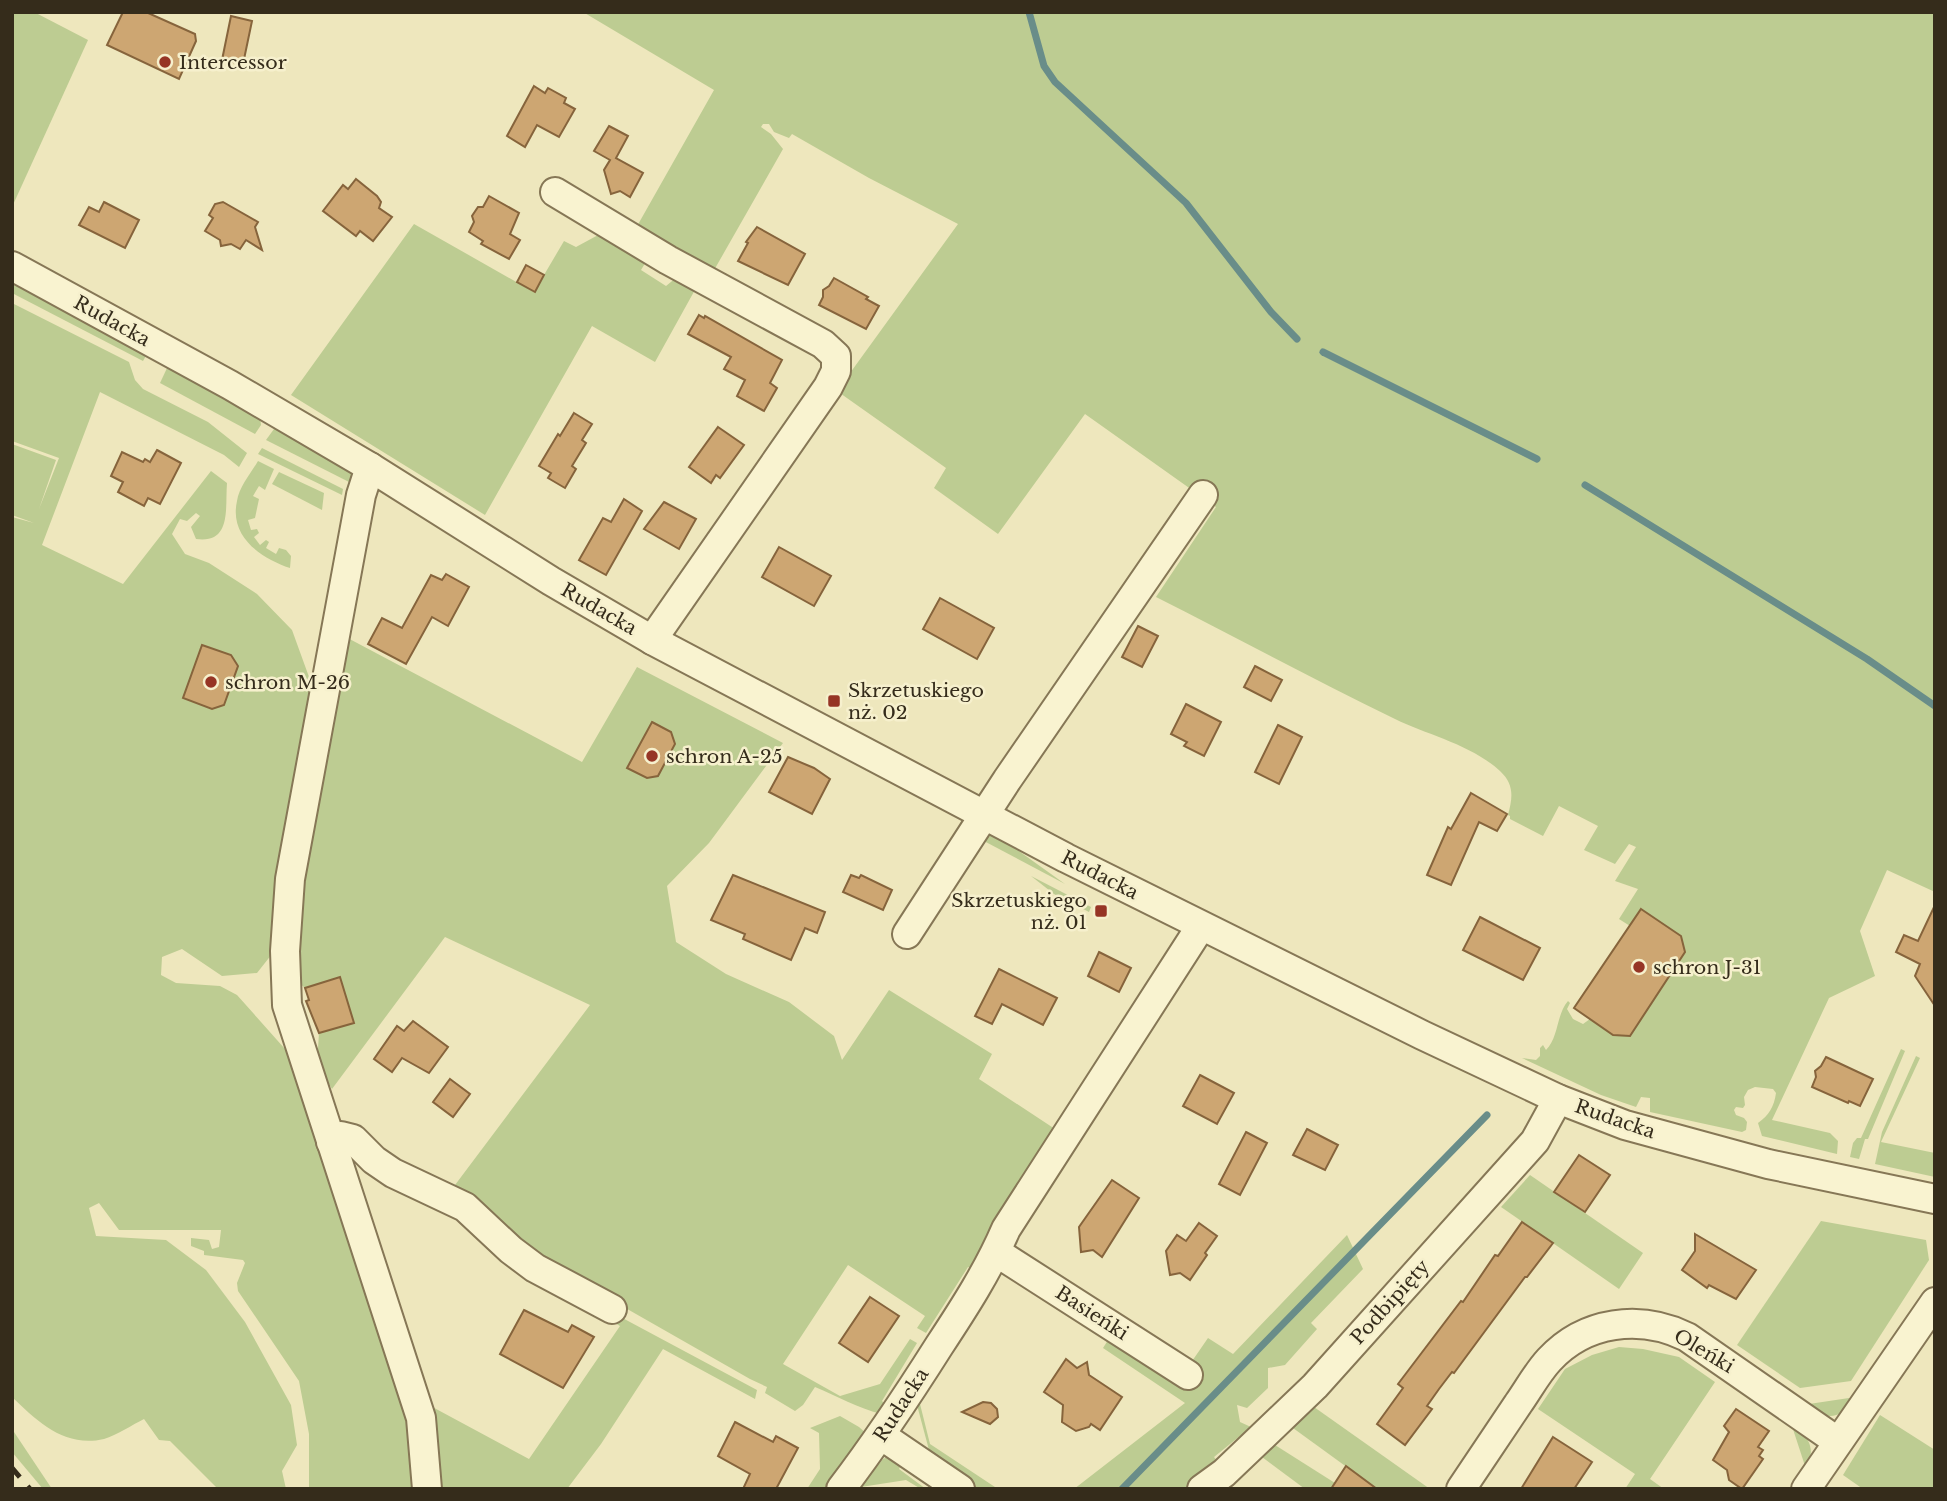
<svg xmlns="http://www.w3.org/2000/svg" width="1947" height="1501" viewBox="0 0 1947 1501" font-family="'Libre Baskerville',serif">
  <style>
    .green { fill: #bdcc92 }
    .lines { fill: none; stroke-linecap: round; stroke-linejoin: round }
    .stream { stroke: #698d89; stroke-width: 7 }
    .building { fill: #cda672; stroke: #86643c; stroke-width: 2 }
    .minor-casing { stroke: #867756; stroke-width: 32 }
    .minor { stroke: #f9f3d0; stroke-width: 28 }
    .rail { stroke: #352c1b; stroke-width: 5; stroke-dasharray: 12 12; stroke-linecap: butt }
    .poi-dot { fill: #963525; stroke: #f6f0cd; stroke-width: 2.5 }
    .labels { text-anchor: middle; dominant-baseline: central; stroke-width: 5; stroke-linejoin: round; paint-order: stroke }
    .poi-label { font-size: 19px; fill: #352c1b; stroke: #f6f0cd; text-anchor: start }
    .street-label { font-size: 19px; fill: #352c1b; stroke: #f6f0cd }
  </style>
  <rect width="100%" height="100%" fill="#eee7bd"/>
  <g class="green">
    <polygon points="12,12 34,12 88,40 12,207"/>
    <path d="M 583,12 L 1935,12 L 1935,892 L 1887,870 L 1860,931 L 1875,976 L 1829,998 L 1772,1120 L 1830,1133 L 1838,1141 L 1837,1154 L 1762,1136 L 1758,1123 C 1769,1115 1774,1107 1776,1093 L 1773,1089 L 1755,1087 L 1748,1090 L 1744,1097 L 1745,1105 L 1743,1108 L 1736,1107 L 1734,1110 L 1736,1115 L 1744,1118 L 1747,1122 L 1746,1130 L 1742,1132 L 1650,1112 L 1650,1098 L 1641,1097 L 1636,1107 L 1601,1095 L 1522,1058 L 1536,1060 L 1540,1056 L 1540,1048 L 1543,1045 L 1546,1050 C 1559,1037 1556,1015 1568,1001 L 1570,1003 L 1567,1009 L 1573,1019 L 1583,1024 L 1590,1019 L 1613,1035 L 1630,1036 L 1685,952 L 1681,936 L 1642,910 L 1630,926 L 1619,919 L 1638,889 L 1615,881 L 1636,847 L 1629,844 L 1615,864 L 1584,850 L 1598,826 L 1559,806 L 1543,836 L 1510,819 L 1510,816 L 1508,815 C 1513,797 1514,784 1500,771 C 1472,745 1428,735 1395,719 C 1314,680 1236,637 1156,597 L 1216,507 L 1085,414 L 998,534 L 934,488 L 946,468 L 837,391 L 958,224 L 869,178 L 792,134 L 789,138 L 774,132 L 769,124 L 763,124 L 761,127 L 771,134 L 783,149 L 713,272 L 636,228 L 714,90 Z"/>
    <polygon points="414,224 534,292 564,241 576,247 600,234 647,260 641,270 666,286 677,277 696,288 655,362 592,326 485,515 291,395"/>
    <polygon points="15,283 147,354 143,361 12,293 12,285"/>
    <path d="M 12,303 L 129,362 L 135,380 L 143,389 L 208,422 L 247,453 L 239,467 L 224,455 L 100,392 L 42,545 L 123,584 L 211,471 L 227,483 C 225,508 232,544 196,539 L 191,527 L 200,516 L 196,513 L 187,521 L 180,519 L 172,534 L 185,554 L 209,563 L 257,594 L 292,630 L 313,688 L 272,954 L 257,973 L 222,976 L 182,949 L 162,957 L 161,975 L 176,983 L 220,986 L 237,995 L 293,1058 L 419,1452 L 417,1489 L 309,1489 L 309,1434 L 299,1381 L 238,1291 L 237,1283 L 245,1263 L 243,1260 L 204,1255 L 204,1251 L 191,1246 L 191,1238 L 209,1240 L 212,1249 L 219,1247 L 221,1230 L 119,1230 L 99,1203 L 89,1208 L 96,1236 L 166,1240 L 206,1270 L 245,1322 L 291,1405 L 297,1445 L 282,1471 L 286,1489 L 218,1489 L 170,1441 L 159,1440 L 144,1419 C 132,1425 117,1435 104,1439 C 65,1448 38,1422 12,1397 L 12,517 L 34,523 L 12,515 L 12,444 L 56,460 L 39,509 L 59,458 L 12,441 Z"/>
    <polygon points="168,366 260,417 261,425 255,434 160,383"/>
    <polygon points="280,428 347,468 355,477 355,485 266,440 274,429"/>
    <polygon points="262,448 343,489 342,495 258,454"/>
    <path d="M 258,461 L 274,469 L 265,490 L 259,486 L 253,496 L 259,499 L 255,518 L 248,520 L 251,530 L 257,529 L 259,533 L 254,537 L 260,545 L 266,540 L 269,542 L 266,548 L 276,554 L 279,548 L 286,550 L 291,556 L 290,568 C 261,558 229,537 237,501 C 239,487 251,473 258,461 Z"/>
    <polygon points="279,472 324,493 322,510 272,484"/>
    <path d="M 342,635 L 582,762 L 637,667 L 783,743 L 709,843 L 667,886 L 676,942 L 726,974 L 789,1002 L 834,1036 L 842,1060 L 889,990 L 992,1054 L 979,1079 L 1058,1131 L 974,1270 L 968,1267 L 926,1333 L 917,1328 L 925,1316 L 848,1265 L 783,1364 L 840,1396 L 880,1384 L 910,1339 L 917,1343 L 882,1401 L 888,1407 L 881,1414 C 858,1408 837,1396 815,1387 L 803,1405 L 795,1411 L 765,1393 L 767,1387 L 750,1379 L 522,1249 L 455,1185 L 590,1005 L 445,937 L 332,1089 L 317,1064 L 319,1033 L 354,1022 L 340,978 L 305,988 L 297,981 L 297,890 Z"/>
    <polygon points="992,835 1002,839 1065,884 982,840"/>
    <polygon points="1031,876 1091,907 1089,912 1054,894"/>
    <polygon points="1901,1049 1905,1051 1868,1139 1865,1139 1859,1159 1850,1157 1853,1143 1857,1138 1861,1138"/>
    <polygon points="1916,1056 1920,1058 1881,1142 1935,1153 1935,1177 1875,1164 1882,1132"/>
    <polygon points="1530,1175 1643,1253 1619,1289 1501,1207"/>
    <polygon points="1821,1221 1926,1240 1929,1260 1851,1381 1800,1388 1737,1345"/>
    <polygon points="1347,1235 1363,1269 1311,1323 1317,1329 1285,1365 1268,1368 1268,1388 1247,1408 1237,1405 1240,1422 1251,1427 1214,1457 1220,1465 1188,1489 1074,1489 1185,1403 1103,1348 1110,1337 1188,1367 1208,1338 1233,1354"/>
    <polygon points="615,1314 757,1390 755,1399 663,1349 601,1444 567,1489 435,1489 425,1403 529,1459 620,1326 608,1319"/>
    <polygon points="1619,1347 1643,1349 1679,1357 1715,1382 1650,1479 1664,1489 1625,1489 1635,1474 1538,1409 1565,1369 1592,1355"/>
    <polygon points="942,1358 947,1359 919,1400 930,1444 998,1489 976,1489 927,1455 929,1450 917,1405 914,1403"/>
    <path d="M 1849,1398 L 1854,1399 C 1840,1421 1828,1418 1807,1410 L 1809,1404 Z"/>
    <polygon points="1314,1407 1430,1489 1377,1489 1293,1428"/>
    <polygon points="1880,1415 1935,1450 1935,1489 1863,1489 1843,1475"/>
    <polygon points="840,1416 859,1427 869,1436 830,1489 807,1489 820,1469 819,1433 810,1428"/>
    <path d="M 1791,1423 C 1808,1435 1817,1448 1806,1469 Z"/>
    <polygon points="12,1429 52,1489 43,1489 12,1452"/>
    <polygon points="1275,1445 1335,1483 1342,1489 1305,1489 1262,1457"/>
    <polygon points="887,1457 902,1463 899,1469 926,1489 921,1489 906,1480 861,1487 883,1459"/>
  </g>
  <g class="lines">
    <g class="stream">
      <polyline points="1029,12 1044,66 1055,82 1186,203 1271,312 1297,339"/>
      <polyline points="1323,352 1537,459"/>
      <polyline points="1585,485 1867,659 1935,706"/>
      <polyline points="1122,1489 1487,1115"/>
    </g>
  </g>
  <g class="building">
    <polygon points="123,12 146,12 195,34 196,41 179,79 107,45"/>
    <polygon points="231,16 252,21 243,64 222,60"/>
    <polygon points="534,86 545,93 548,88 566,98 564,103 575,109 559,137 537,125 525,147 507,136"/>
    <polygon points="609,126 628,136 616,158 643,173 630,197 620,191 611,194 604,170 610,160 594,151"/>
    <polygon points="356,179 377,196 381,202 379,208 392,217 373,241 360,231 356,236 323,211 343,185 348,189"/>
    <polygon points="489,196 519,213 510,234 520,240 509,259 481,244 483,241 469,232 474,222 472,216 478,207 483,207"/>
    <polygon points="104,202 139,220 125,248 79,225 89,207 99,212"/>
    <polygon points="223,202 258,222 255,227 262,250 246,240 240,249 231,244 221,246 220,240 205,231 213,218 209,215 215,204"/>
    <polygon points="757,227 805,254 788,285 738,261 748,243 746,242"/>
    <polygon points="526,265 544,275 535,292 517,282"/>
    <polygon points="834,278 868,297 866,299 879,306 866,329 819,305 823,297 823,290 829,286"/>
    <polygon points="699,315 704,318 705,316 782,360 770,383 777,388 764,411 737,396 745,380 724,369 731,357 688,334"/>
    <polygon points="574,413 592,424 582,440 586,443 572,466 576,469 565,488 548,478 551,473 539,466 558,434 560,436"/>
    <polygon points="718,427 744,445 720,478 716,475 711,483 689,467"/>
    <polygon points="157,450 181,463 160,504 148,498 144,506 118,492 123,482 111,476 122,452 143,462 145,459 150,462"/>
    <polygon points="624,499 642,511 606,575 579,560 603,518 611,522"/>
    <polygon points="664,502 696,519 679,549 644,529"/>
    <polygon points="779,547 831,576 814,606 762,577"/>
    <polygon points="446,574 469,587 448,626 432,617 406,664 368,644 382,618 402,628 431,575 442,580"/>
    <polygon points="940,598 994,628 977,659 923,629"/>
    <polygon points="1138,626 1158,636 1142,667 1122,657"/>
    <polygon points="202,645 231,655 238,666 224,705 212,709 183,698"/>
    <polygon points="1255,666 1282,680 1271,701 1244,687"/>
    <polygon points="1186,704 1221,722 1204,756 1184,746 1187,742 1171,734"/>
    <polygon points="652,722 671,732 675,744 658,776 647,778 627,768"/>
    <polygon points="1278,725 1302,737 1279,784 1255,772"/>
    <polygon points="788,757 814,768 830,779 812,814 769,792"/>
    <polygon points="1471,793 1507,814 1497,831 1479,822 1451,885 1427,875 1448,827 1451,829"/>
    <polygon points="733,875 825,912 817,933 805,928 791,960 743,939 745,934 711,920"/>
    <polygon points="851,875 859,878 861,875 892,890 883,910 843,892"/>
    <polygon points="1935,905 1935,1006 1915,976 1920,964 1896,952 1904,935 1918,941"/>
    <polygon points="1641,909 1681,936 1685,952 1630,1036 1613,1035 1574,1008"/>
    <polygon points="1480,917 1540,948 1523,980 1463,950"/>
    <polygon points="1099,952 1131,968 1119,992 1088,976"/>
    <polygon points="999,969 1057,998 1043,1025 1002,1004 992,1024 975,1016"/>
    <polygon points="340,977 354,1023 319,1033 306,1001 309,1000 305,988"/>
    <polygon points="413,1021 448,1047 429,1073 402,1058 392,1072 374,1059 397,1026 404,1031"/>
    <polygon points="1826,1057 1873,1079 1860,1106 1849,1101 1848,1103 1812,1087 1816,1077 1815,1071 1821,1066"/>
    <polygon points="1200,1075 1234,1093 1217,1124 1183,1106"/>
    <polygon points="450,1079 470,1094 453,1117 433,1102"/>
    <polygon points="1307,1129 1338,1145 1325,1170 1293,1155"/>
    <polygon points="1246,1132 1267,1143 1240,1195 1219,1184"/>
    <polygon points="1579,1155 1610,1175 1585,1212 1554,1192"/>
    <polygon points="1112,1180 1139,1198 1102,1257 1093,1250 1081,1252 1079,1227"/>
    <polygon points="1522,1222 1553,1243 1527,1277 1525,1277 1454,1373 1452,1372 1439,1389 1427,1406 1432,1409 1405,1445 1377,1424 1403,1388 1398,1384 1461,1301 1463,1302 1495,1255 1498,1256"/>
    <polygon points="1199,1223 1217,1236 1205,1253 1207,1255 1190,1280 1180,1273 1170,1275 1166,1251 1177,1235 1186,1241"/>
    <polygon points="1695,1234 1756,1270 1736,1299 1709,1285 1707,1288 1682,1270 1695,1251"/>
    <polygon points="870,1297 899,1316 868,1362 839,1343"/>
    <polygon points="524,1310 568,1332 572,1325 594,1337 563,1388 500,1354"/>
    <polygon points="1066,1359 1077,1368 1087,1362 1089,1375 1122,1397 1100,1430 1091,1424 1089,1427 1076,1431 1062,1422 1063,1405 1044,1392"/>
    <polygon points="983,1402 991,1403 997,1409 998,1417 990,1424 962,1412"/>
    <polygon points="1736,1409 1769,1431 1758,1447 1763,1450 1759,1456 1763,1459 1742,1489 1729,1480 1727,1470 1713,1460 1729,1432 1724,1426"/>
    <polygon points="735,1422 773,1442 776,1436 798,1448 776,1489 743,1489 750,1474 718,1456"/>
    <polygon points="1553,1437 1592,1462 1574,1489 1521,1489"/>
    <polygon points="1346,1466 1377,1489 1331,1489"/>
  </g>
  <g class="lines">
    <defs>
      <g id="minor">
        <polyline points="555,192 668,260 823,344 836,356 836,371 828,387 652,640"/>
        <polyline points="12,266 230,385 370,467 551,581 652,640 1066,858 1422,1035 1558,1099 1625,1125 1768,1164 1935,1199"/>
        <polyline points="370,467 361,495 290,879 285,951 287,1005 421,1418 427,1489"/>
        <polyline points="907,934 1007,780 1203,495"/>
        <polyline points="331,1142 341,1136 353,1139 374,1160 393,1173 465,1207 511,1250 535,1268 612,1309"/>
        <polyline points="996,1252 1188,1375"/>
        <polyline points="882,1436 960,1489"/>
        <path d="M 841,1489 C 876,1443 908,1395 939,1346 C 964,1308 988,1271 1006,1229 L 1201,926"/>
        <polyline points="1202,1489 1224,1473 1315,1386 1535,1141 1558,1099"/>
        <path d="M 1461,1489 C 1480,1461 1499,1432 1518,1404 C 1528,1390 1537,1373 1549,1360 C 1585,1321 1640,1314 1687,1337 L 1837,1441"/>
        <polyline points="1806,1489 1935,1302"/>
      </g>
    </defs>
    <use href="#minor" class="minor-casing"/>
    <use href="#minor" class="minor"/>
    <polyline class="rail" points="12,1468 30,1489"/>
  </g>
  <g class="poi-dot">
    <circle cx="165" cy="62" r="7"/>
    <circle cx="211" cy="682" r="7"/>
    <rect x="827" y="694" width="14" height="14" rx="3.5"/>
    <circle cx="652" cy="756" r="7"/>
    <rect x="1094" y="904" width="14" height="14" rx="3.5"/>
    <circle cx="1639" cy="967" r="7"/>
  </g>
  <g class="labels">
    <g class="poi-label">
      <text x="179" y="62">Intercessor</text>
      <text x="225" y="682">schron M-26</text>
      <text x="848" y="690">Skrzetuskiego<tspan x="848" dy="22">nż. 02</tspan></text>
      <text x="666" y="756">schron A-25</text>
      <text x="1087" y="900" text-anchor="end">Skrzetuskiego<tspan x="1087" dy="22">nż. 01</tspan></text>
      <text x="1653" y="967">schron J-31</text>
    </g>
    <g class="street-label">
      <text transform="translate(112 321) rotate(29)">Rudacka</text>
      <text transform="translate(599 609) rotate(30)">Rudacka</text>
      <text transform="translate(1100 875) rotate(27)">Rudacka</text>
      <text transform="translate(1615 1119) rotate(19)">Rudacka</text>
      <text transform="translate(1390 1302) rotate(-48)">Podbipięty</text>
      <text transform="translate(1092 1313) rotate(33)">Basieńki</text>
      <text transform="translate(1704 1351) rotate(31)">Oleńki</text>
      <text transform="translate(901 1405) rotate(-57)">Rudacka</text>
    </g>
  </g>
  <rect width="1947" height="1501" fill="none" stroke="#352c1b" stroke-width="28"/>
</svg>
